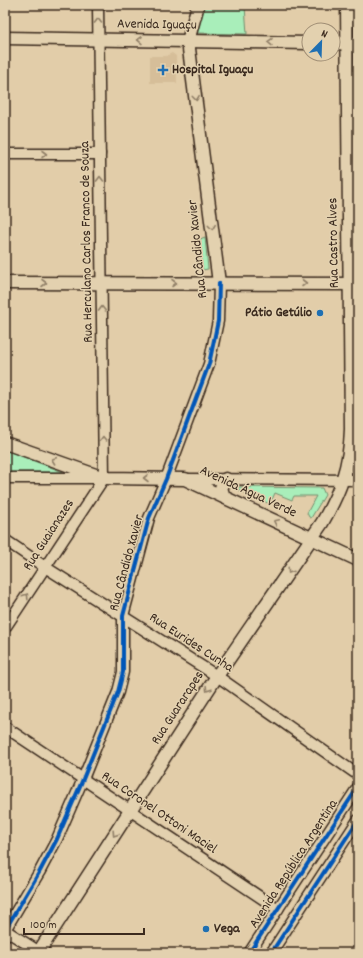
<svg xmlns="http://www.w3.org/2000/svg" width="363" height="958" viewBox="0 0 363 958" font-family="Dekko,sans-serif">
  <style>
    .built { fill: #d6be99 }
    .green { fill: #a9eeba; stroke: #728c6c }
    .lines { fill: none; stroke-linecap: round; stroke-linejoin: round }
    .minor-casing { stroke: #3b2a1e; stroke-width: 13 }
    .major-casing { stroke: #3b2a1e; stroke-width: 15 }
    .minor { stroke: #e3d1af; stroke-width: 10 }
    .major { stroke: #e3d1af; stroke-width: 12 }
    .cycleway-casing { stroke: #e3d1af; stroke-width: 6 }
    .cycleway { stroke: #0057b8; stroke-width: 4 }
    .oneway { stroke: #8f7e66 }
    .poi-dot { fill: #1f6fb2; stroke: #e3d1af; stroke-width: 1.5 }
    .labels { text-anchor: middle; dominant-baseline: central; stroke-width: 3; stroke-linejoin: round; paint-order: stroke }
    .street-label { font-size: 14px; fill: #3b2a1e; stroke: #e3d1af }
    .poi-label { font-size: 14px; font-weight: bold; fill: #3b2a1e; stroke: #e3d1af; text-anchor: start }
  </style>
  <rect width="100%" height="100%" fill="#e2cda9"/>
  <filter id="ink" filterUnits="userSpaceOnUse"><feTurbulence type="fractalNoise" baseFrequency=".025" numOctaves="2"/><feDisplacementMap in="SourceGraphic" scale="8" xChannelSelector="R" yChannelSelector="G"/><feConvolveMatrix kernelMatrix="1 2 1 2 8 2 1 2 1" color-interpolation-filters="sRGB"/></filter>
  <g filter="url(#ink)">
    <polygon class="built" points="172,53 176,56 177,83 150,83 150,56 166,56"/>
    <g class="green">
      <polygon points="245,6 247,34 197,33 203,7"/>
      <polygon points="205,237 208,269 202,270 200,239"/>
      <polygon points="5,450 63,472 5,472"/>
      <polygon points="238,487 322,488 325,495 311,518 309,517 307,513 316,496 294,496 292,500 275,493 270,504 237,489"/>
    </g>
    <g class="lines">
      <defs>
        <g id="minor">
          <polyline points="98,5 104,478"/>
          <polyline points="5,154 100,154"/>
          <polyline points="5,478 100,478"/>
          <polyline points="186,479 358,480"/>
          <polyline points="5,540 45,567 217,676 358,775"/>
          <polyline points="5,628 104,478"/>
          <polyline points="5,727 278,909"/>
          <polyline points="5,930 40,871 57,839 83,779 118,692 123,672 123,616 149,518 166,479 209,364 218,321 219,283"/>
          <polyline points="5,930 41,953"/>
          <polyline points="249,953 358,787"/>
          <polyline points="271,953 358,820"/>
        </g>
        <g id="major">
          <polyline points="198,5 188,41 219,283"/>
          <polyline points="5,38 309,43"/>
          <polyline points="333,43 358,44"/>
          <polyline points="5,283 358,284"/>
          <polyline points="5,443 104,478 185,479 358,560"/>
          <polyline points="224,497 221,488 226,479"/>
          <path d="M 38,953 L 217,676 L 322,523 C 340,492 350,466 351,429 L 347,5"/>
        </g>
      </defs>
      <use href="#minor" class="minor-casing"/>
      <use href="#major" class="major-casing"/>
      <use href="#minor" class="minor"/>
      <use href="#major" class="major"/>
      <defs>
        <g id="cycleway">
          <polyline points="5,930 40,871 57,839 83,779 118,692 123,672 123,616 149,518 166,479 209,364 218,321 219,283"/>
          <polyline points="249,953 358,787"/>
          <polyline points="271,953 358,820"/>
        </g>
      </defs>
      <use href="#cycleway" class="cycleway-casing"/>
      <use href="#cycleway" class="cycleway"/>
    </g>
    <defs><path id="oneway-chevron" d="M-2-3.5L2.5 0L-2 3.5" fill="none" stroke-width="1.6" stroke-linecap="round" stroke-linejoin="round"/></defs>
    <g class="oneway">
      <use href="#oneway-chevron" transform="translate(98 21) rotate(-91)"/>
      <use href="#oneway-chevron" transform="translate(140 40) rotate(-179)"/>
      <use href="#oneway-chevron" transform="translate(270 42) rotate(-179)"/>
      <use href="#oneway-chevron" transform="translate(196 98) rotate(83)"/>
      <use href="#oneway-chevron" transform="translate(44 154)"/>
      <use href="#oneway-chevron" transform="translate(100 179) rotate(-91)"/>
      <use href="#oneway-chevron" transform="translate(212 227) rotate(83)"/>
      <use href="#oneway-chevron" transform="translate(44 283)"/>
      <use href="#oneway-chevron" transform="translate(174 283)"/>
      <use href="#oneway-chevron" transform="translate(304 283)"/>
      <use href="#oneway-chevron" transform="translate(102 309) rotate(-91)"/>
      <use href="#oneway-chevron" transform="translate(103 439) rotate(-91)"/>
      <use href="#oneway-chevron" transform="translate(54 460) rotate(-160)"/>
      <use href="#oneway-chevron" transform="translate(146 478) rotate(-180)"/>
      <use href="#oneway-chevron" transform="translate(276 522) rotate(-155)"/>
      <use href="#oneway-chevron" transform="translate(290 571) rotate(124)"/>
      <use href="#oneway-chevron" transform="translate(26 596) rotate(-57)"/>
      <use href="#oneway-chevron" transform="translate(208 689) rotate(122)"/>
      <use href="#oneway-chevron" transform="translate(115 834) rotate(123)"/>
    </g>
  </g>
  <g class="poi-dot">
    <path d="M161 64h4v4h4v4h-4v4h-4v-4h-4v-4h4z"/>
    <circle cx="320" cy="313" r="4"/>
    <circle cx="206" cy="929" r="4"/>
  </g>
  <g class="labels">
    <g class="street-label">
      <text transform="translate(157 25) rotate(1)">Avenida Iguaçu</text>
      <text transform="translate(87 242) rotate(-91)">Rua Herculano Carlos Franco de Souza</text>
      <text transform="translate(334 243) rotate(-91)">Rua Castro Alves</text>
      <text transform="translate(198 249) rotate(-96)">Rua Cândido Xavier</text>
      <text transform="translate(248 492) rotate(25)">Avenida Água Verde</text>
      <text transform="translate(49 535) rotate(-57)">Rua Guaianazes</text>
      <text transform="translate(127 563) rotate(-75)">Rua Cândido Xavier</text>
      <text transform="translate(191 643) rotate(33)">Rua Eurides Cunha</text>
      <text transform="translate(178 708) rotate(-57)">Rua Guararapes</text>
      <text transform="translate(159 813) rotate(34)">Rua Coronel Ottoni Maciel</text>
      <text transform="translate(294 864) rotate(-57)">Avenida República Argentina</text>
    </g>
    <g class="poi-label">
      <text x="172" y="70">Hospital Iguaçu</text>
      <text x="312" y="313" text-anchor="end">Pátio Getúlio</text>
      <text x="214" y="929">Vega</text>
    </g>
  </g>
  <rect width="363" height="958" fill="none" stroke="#e3d1af" stroke-width="20"/>
  <rect x="10" y="10" width="343" height="938" fill="none" stroke="#3b2a1e" stroke-width="1.5" filter="url(#ink)"/>
  <g transform="translate(321 42) rotate(23)"><circle r="19" fill="#e3d1af" stroke="#a08e75"/>
  <path d="M0-3L7 15L0 10L-7 15Z" fill="#1f6fb2"/>
  <text y="-6" font-size="11" font-weight="bold" text-anchor="middle" fill="#3b2a1e">N</text>
  </g>
  <path d="M24 928v6h120v-6" fill="none" stroke="#3b2a1e" stroke-width="2"/>
  <text x="30" y="928" font-size="12" fill="#3b2a1e" stroke="#e3d1af" stroke-width="3" paint-order="stroke">100 m</text>
</svg>
